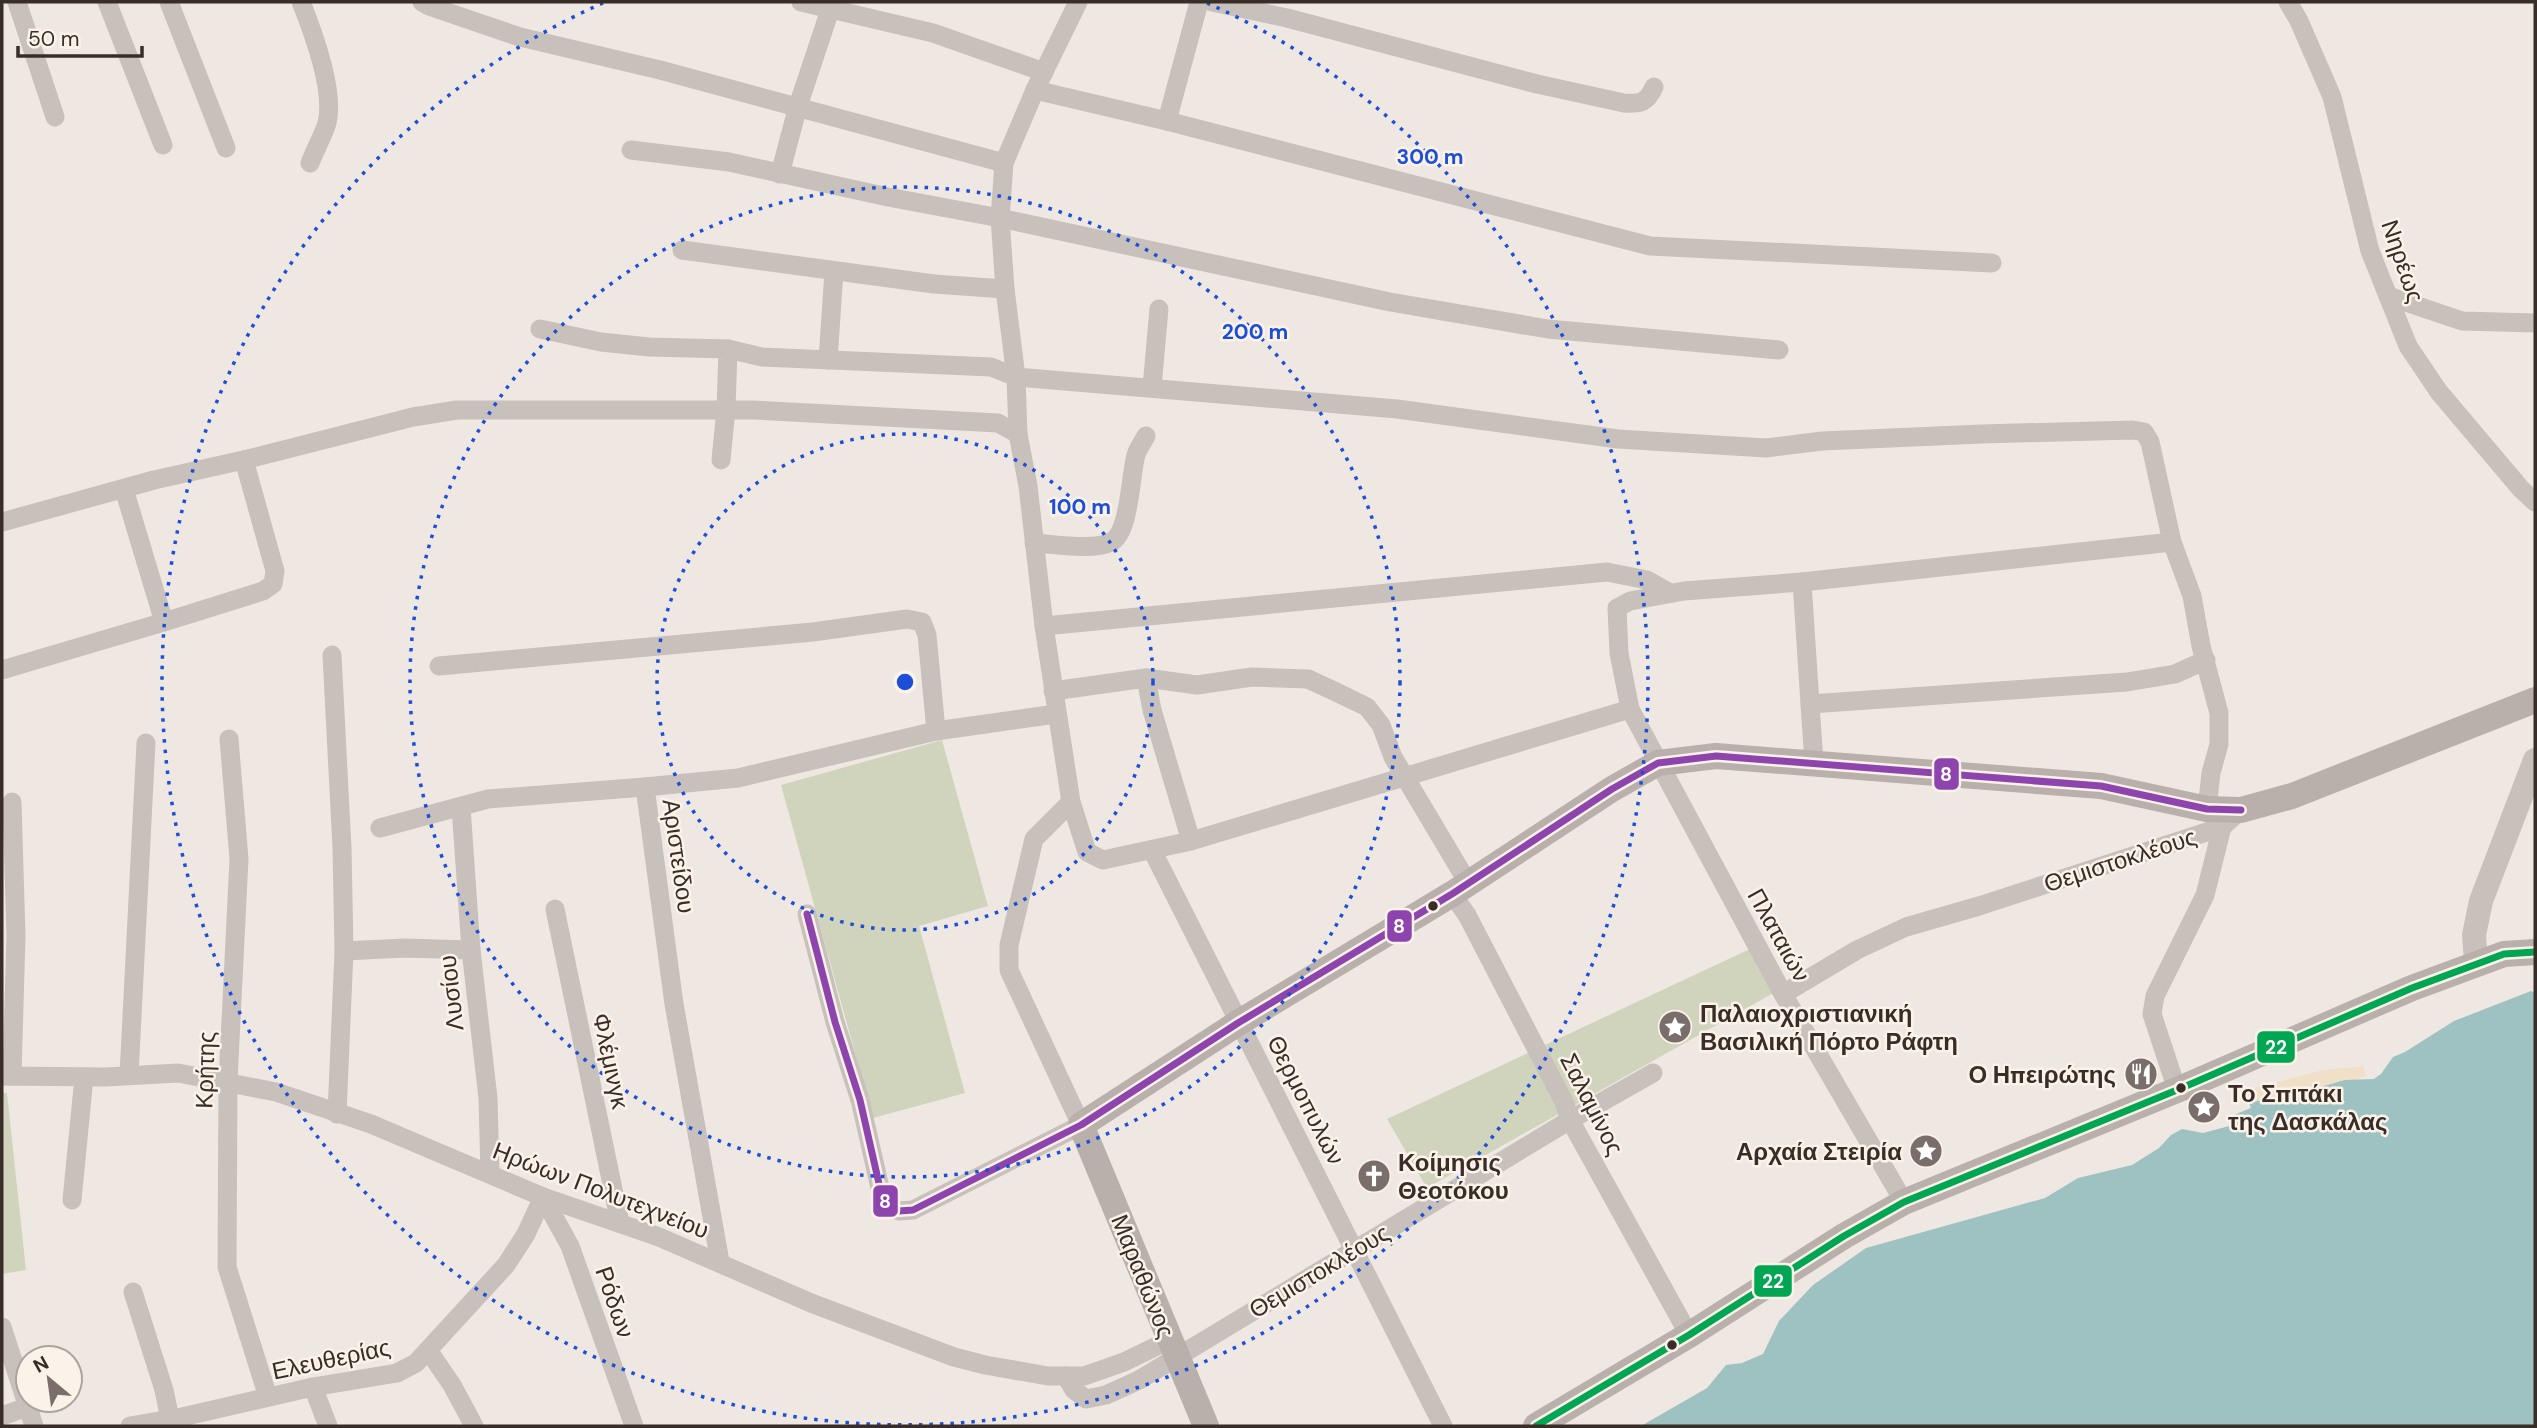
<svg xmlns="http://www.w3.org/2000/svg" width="2537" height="1428" viewBox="0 0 2537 1428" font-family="'DM Sans',sans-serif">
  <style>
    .green { fill: #d1d4bc }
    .sand { fill: #f0e0c8 }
    .water { fill: #9dc2c1 }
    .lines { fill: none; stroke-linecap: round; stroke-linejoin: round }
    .minor { stroke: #c8c0bb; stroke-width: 19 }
    .tertiary { stroke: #c8c0bb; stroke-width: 24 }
    .secondary { stroke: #b9b0ab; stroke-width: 26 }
    .bus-1-casing { stroke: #fbf2ea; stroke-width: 12 }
    .bus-2-casing { stroke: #fbf2ea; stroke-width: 12 }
    .bus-1 { stroke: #00a651; stroke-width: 7 }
    .bus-2 { stroke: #8e44ad; stroke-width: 7 }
    .ring { fill: none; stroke: #1d4ed8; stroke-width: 3.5; stroke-dasharray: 3.5 7 }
    .bus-dot { fill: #392d28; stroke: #fbf2ea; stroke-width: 2.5 }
    .labels { text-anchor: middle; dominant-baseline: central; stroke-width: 5; stroke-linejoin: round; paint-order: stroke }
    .street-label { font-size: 24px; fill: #392d28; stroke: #fbf2ea }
    .poi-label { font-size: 24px; font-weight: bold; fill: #392d28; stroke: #fbf2ea; text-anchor: start }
    .centre { fill: #1d4ed8; stroke: #fbf2ea; stroke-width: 3.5 }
    .ring-label { font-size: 21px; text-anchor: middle; font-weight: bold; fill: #1d4ed8; stroke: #fbf2ea; stroke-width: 5; stroke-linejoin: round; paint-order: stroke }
    .line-badge { stroke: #fbf2ea; stroke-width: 2.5 }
    .badge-label { font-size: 19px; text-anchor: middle; font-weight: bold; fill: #fff }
  </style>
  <rect width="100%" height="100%" fill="#efe8e2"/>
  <g class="green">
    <polygon points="942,740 988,906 919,926 965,1093 873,1118 781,785"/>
    <polygon points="1752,948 1777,991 1427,1188 1387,1119"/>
    <polygon points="2,1093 7,1093 26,1270 2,1274"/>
  </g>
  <polygon class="sand" points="2363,1066 2366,1076 2283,1102 2249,1103 2244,1091 2323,1070"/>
  <polygon class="water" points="2531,991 2535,993 2535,1426 1641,1426 1707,1388 1726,1365 1742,1363 1763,1354 1779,1321 1813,1285 1866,1248 2045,1198 2078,1178 2132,1165 2159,1148 2171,1135 2182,1129 2203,1133 2233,1125 2231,1116 2251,1108 2249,1103 2266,1099 2283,1102 2293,1097 2302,1097 2303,1092 2345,1080 2374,1079 2381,1074 2393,1057 2405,1052 2454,1021"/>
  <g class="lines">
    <g class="minor">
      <polyline points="17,2 55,117"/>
      <polyline points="107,2 163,145"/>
      <polyline points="169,2 226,148"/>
      <path d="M 301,2 C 313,32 335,91 327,123 C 323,136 315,150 310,163"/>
      <polyline points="422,2 429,6 520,37 660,70 1004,163"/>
      <polyline points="801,2 933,33 1044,72"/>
      <polyline points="1078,2 1035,90 1004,163 1000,218 1005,289 1016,377 1018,434 1028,486 1044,626 1071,802 1087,852 1103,860 1191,841 1630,709"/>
      <path d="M 1212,2 L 1287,18 L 1537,84 L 1624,103 C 1640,104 1647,103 1654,87"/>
      <polyline points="2288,2 2299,21 2332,97 2370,251 2408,346 2439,392 2521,489 2535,502"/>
      <polyline points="1035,90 1167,121 1650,246 1992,263"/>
      <polyline points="1167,121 1199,2"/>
      <polyline points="631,150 729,162 888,197 1000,218 1390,302 1548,329 1779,350"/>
      <polyline points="780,174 798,106 830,10"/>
      <polyline points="682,250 934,284 1005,289"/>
      <polyline points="2388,296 2462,321 2535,323"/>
      <polyline points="540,329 601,342 649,347 728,349 726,409 721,460"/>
      <polyline points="728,349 762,357 991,367 1016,377 1397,409 1618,439 1766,448 1822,441 1982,434 2133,430 2144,432 2150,442 2172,542 2192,596 2201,646 2219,713 2219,744 2211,773 2207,809"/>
      <polyline points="828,360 834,271"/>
      <polyline points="1152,387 1159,309"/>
      <polyline points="124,489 164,622 263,591 273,584 275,571 244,460"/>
      <polyline points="2,522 154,480 248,459 413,417 457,410 753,410 998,423 1018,434"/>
      <path d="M 1034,543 C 1054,544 1093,551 1111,542 C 1130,533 1130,476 1136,455 C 1138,448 1143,442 1146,436"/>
      <polyline points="1802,582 1810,704"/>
      <polyline points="1044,626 1607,572 1647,580 1670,593"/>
      <polyline points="332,655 342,848 344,951 337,1114"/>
      <polyline points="439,666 813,632 907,619 922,622 927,635 936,731"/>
      <polyline points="2,670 164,622"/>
      <polyline points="1146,678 1152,710 1191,841"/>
      <polyline points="1053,691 1146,678 1197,685 1252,677 1308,679 1334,691 1367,707 1381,725 1393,757 1468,883"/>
      <polyline points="229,739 239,859 228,1081 227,1267 268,1397"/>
      <polyline points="1814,763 1810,704 2127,682 2175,674 2206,660"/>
      <polyline points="461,807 471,950 488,1098 490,1174"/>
      <polyline points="380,828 488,799 645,787"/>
      <polyline points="1152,850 1443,1426"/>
      <polyline points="1452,894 1467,915 1565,1104 1570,1120 1689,1335"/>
      <polyline points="555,909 620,1223"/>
      <polyline points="807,914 835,1022 860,1100 880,1188 887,1205 899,1211 913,1210 1081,1125 1009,970 1009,945 1034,839 1071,802"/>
      <polyline points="344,951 405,948 471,950"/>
      <polyline points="1783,994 1857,950 1906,927 1979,906 2222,827 2241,810"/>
      <polyline points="129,1075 146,743"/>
      <polyline points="2,1076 106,1077 178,1073 276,1092 371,1124 543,1197 659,1237 811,1303 954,1357 985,1365 1048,1376 1084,1376 1124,1362 1169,1340"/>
      <polyline points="12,1076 16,936 12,802"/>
      <polyline points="2177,1090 2152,1014 2155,996 2205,895 2222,827"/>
      <polyline points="543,1197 570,1246 634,1426"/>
      <polyline points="72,1200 84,1077"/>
      <polyline points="1904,1202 1783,994 1630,709 1619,653 1617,608 1630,601 1684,591 1802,582 2172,542"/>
      <polyline points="720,1262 674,1004 645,787 738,778 936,731 1056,714"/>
      <polyline points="133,1292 164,1390 170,1419"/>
      <polyline points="2,1327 34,1426"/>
      <polyline points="428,1350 452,1385 474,1426"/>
      <polyline points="1066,1376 1074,1390 1086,1399 1106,1395 1139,1380 1570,1120 1653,1073"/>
      <polyline points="313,1387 328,1426"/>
      <polyline points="2,1416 27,1407"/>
      <polyline points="130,1426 182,1417 313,1387 397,1373 416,1363 506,1265 526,1234 543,1197"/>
    </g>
    <polyline class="tertiary" points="2476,963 2474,935 2481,901 2535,760"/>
    <g class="secondary">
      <polyline points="1206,1426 1081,1125 1238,1023 1452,894 1612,789 1658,763 1716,756 2101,786 2207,809 2241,810 2292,796 2535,700"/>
      <polyline points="1536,1426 1689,1335 1844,1236 1904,1202 2177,1090 2412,988 2504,954 2535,952"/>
    </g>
    <defs>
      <polyline id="bus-1" points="1536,1426 1689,1335 1844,1236 1904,1202 2177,1090 2412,988 2504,954 2535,952"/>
      <polyline id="bus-2" points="807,914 835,1022 860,1100 880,1188 887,1205 899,1211 913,1210 1081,1125 1238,1023 1452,894 1612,789 1658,763 1716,756 2101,786 2207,809 2241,810"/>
    </defs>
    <use href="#bus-1" class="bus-1-casing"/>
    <use href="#bus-2" class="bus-2-casing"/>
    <use href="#bus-1" class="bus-1"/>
    <use href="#bus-2" class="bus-2"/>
  </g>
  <g class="ring">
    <circle cx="905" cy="682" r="248"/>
    <circle cx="905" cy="682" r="495"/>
    <path d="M1207 3A743 743 0 1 1 603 3"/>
  </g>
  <defs>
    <symbol id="sight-disc" viewBox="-11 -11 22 22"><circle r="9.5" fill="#796e69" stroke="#fbf2ea"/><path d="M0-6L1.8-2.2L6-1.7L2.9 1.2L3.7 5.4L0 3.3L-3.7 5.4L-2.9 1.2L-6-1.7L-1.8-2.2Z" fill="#fff"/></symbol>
    <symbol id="restaurant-disc" viewBox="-11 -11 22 22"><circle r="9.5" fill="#796e69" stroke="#fbf2ea"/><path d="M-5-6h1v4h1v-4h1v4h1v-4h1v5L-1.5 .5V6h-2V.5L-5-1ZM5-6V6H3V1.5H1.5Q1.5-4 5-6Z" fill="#fff"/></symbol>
    <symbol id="church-disc" viewBox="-11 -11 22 22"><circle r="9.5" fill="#796e69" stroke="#fbf2ea"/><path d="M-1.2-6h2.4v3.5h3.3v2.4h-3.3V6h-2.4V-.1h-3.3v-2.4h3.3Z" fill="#fff"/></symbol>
  </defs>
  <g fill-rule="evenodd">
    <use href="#sight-disc" x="1656" y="1008" width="38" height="38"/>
    <use href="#restaurant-disc" x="2122" y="1055" width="38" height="38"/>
    <use href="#sight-disc" x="2185" y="1088" width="38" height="38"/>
    <use href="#sight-disc" x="1907" y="1132" width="38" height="38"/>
    <use href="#church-disc" x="1355" y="1157" width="38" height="38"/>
  </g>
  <g class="bus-dot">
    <circle cx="1433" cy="906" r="6"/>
    <circle cx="2181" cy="1088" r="6"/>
    <circle cx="1672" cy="1345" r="6"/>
  </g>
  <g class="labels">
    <g class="street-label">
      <text transform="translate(2403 261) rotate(71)">Νηρέως</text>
      <text transform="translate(679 856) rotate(82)">Αριστείδου</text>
      <text transform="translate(2120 860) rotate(-18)">Θεμιστοκλέους</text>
      <text transform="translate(1779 935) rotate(61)">Πλαταιών</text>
      <text transform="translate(451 993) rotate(-96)">Λυσίου</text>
      <text transform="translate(611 1061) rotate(78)">Φλέμινγκ</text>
      <text transform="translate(205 1070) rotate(-88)">Κρήτης</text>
      <text transform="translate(1306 1100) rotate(63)">Θερμοπυλών</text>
      <text transform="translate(1592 1104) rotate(63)">Σαλαμίνος</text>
      <text transform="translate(601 1190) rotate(21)">Ηρώων Πολυτεχνείου</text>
      <text transform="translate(1319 1271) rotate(-31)">Θεμιστοκλέους</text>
      <text transform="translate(1143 1276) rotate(68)">Μαραθώνος</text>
      <text transform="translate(615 1302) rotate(71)">Ρόδων</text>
      <text transform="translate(331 1359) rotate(-12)">Ελευθερίας</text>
    </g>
    <g class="poi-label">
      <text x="1700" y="1013">Παλαιοχριστιανική<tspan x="1700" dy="28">Βασιλική Πόρτο Ράφτη</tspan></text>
      <text x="2116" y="1074" text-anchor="end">Ο Ηπειρώτης</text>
      <text x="2228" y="1093">Το Σπιτάκι<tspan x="2228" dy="28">της Δασκάλας</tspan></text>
      <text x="1902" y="1151" text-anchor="end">Αρχαία Στειρία</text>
      <text x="1398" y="1162">Κοίμησις<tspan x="1398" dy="28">Θεοτόκου</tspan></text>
    </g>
  </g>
  <circle cx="905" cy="682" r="10" class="centre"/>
  <g class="ring-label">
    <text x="1430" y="164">300 m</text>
    <text x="1255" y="339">200 m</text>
    <text x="1080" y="514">100 m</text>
  </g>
  <g class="line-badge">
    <rect x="1933" y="757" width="27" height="34" rx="7" fill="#8e44ad"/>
    <rect x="1386" y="909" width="27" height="34" rx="7" fill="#8e44ad"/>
    <rect x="2256" y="1030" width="40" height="34" rx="7" fill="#00a651"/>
    <rect x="872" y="1184" width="27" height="34" rx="7" fill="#8e44ad"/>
    <rect x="1753" y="1264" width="40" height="34" rx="7" fill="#00a651"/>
  </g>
  <g class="badge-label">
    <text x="1946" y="781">8</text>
    <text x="1399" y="933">8</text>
    <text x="2276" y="1054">22</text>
    <text x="885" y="1208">8</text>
    <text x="1773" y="1288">22</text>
  </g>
  <rect width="2537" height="1428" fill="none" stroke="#392d28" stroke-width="7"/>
  <g transform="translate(49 1379) rotate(331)"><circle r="33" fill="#fbf2ea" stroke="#ada39c" stroke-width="2"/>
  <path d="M0-5L12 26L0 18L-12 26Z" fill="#796e69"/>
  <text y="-10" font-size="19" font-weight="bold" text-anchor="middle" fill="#392d28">N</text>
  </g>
  <path d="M18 46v10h124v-10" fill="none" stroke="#392d28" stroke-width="3.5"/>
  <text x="28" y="46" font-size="21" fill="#392d28" stroke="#fbf2ea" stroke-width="5" paint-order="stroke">50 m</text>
</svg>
